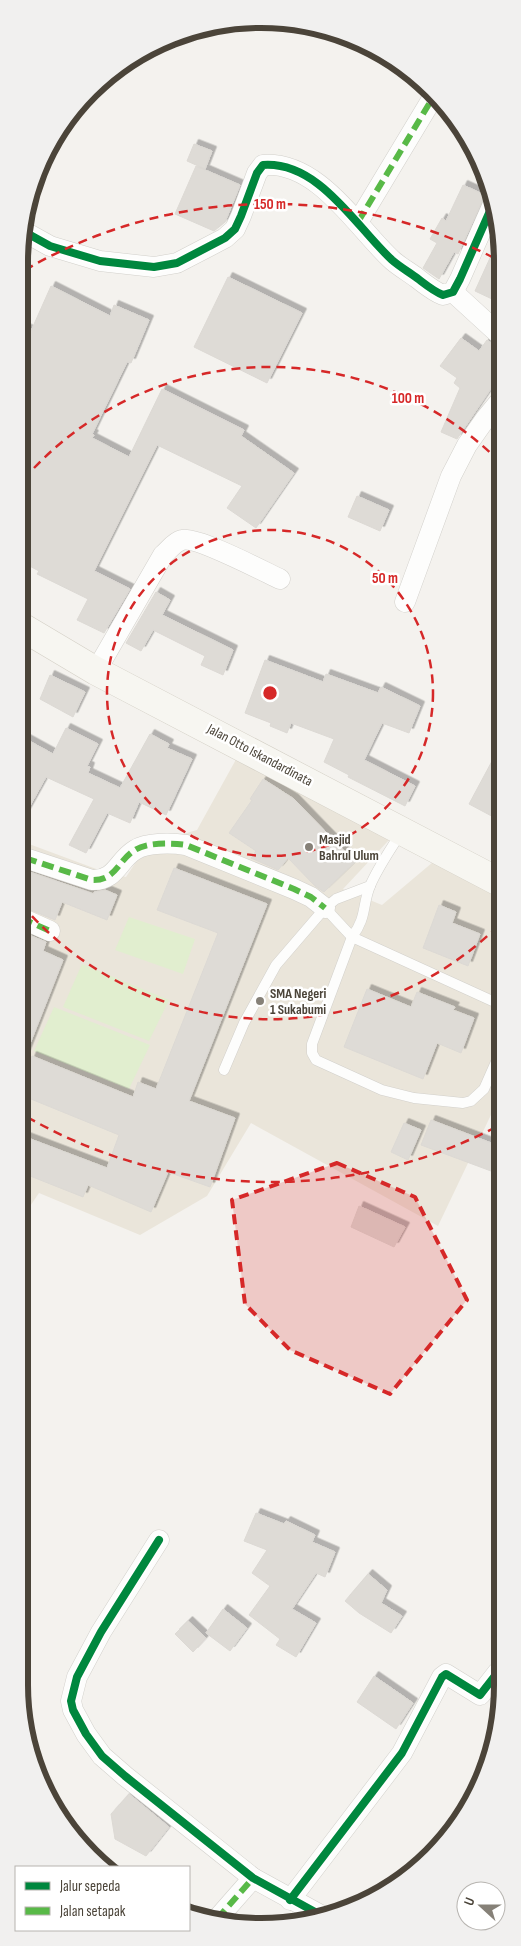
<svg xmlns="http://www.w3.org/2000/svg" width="521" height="1946" viewBox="0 0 521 1946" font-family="'Sofia Sans Condensed',sans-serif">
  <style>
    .education { fill: #eae5da }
    .green { fill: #e1eecf }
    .building { fill: #dedbd6; stroke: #dcd9d4; filter: url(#shadow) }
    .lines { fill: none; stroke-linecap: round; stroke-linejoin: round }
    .lane-casing { stroke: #d2d0cb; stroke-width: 11 }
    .street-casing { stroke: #d2d0cb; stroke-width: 21 }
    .secondary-casing { stroke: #d3cfc5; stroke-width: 29 }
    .lane { stroke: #fdfdfc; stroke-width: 10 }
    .street { stroke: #fdfdfc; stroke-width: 20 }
    .secondary { stroke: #f7f6f1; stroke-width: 28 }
    .quiet { stroke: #58b947; stroke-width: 6; stroke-dasharray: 12 6; stroke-linecap: butt }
    .cycleway-casing { stroke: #fff; stroke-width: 11 }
    .cycleway { stroke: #00873e; stroke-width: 8 }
    .marked { fill: #d62828; fill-opacity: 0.2; stroke: #d62828; stroke-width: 4; stroke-dasharray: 10 6; stroke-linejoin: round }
    .ring { fill: none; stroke: #d62828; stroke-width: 2.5; stroke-dasharray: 9 6 }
    .poi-dot { fill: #868178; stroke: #fff; stroke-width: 2 }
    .labels { text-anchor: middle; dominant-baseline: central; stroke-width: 5; stroke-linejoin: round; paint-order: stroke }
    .street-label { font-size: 14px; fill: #4b4439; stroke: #fff }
    .poi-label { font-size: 14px; font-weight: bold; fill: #4b4439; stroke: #fff; text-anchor: start }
    .rim { fill: none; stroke: #4b4439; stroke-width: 6 }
    .centre { fill: #d62828; stroke: #fff; stroke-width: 2.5 }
    .ring-label { font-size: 15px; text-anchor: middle; font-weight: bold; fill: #d62828; stroke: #fff; stroke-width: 5; stroke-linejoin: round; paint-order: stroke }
  </style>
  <defs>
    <filter id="shadow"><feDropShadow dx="4.5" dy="-4.5" stdDeviation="0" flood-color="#0004"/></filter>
  </defs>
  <rect width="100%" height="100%" fill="#f4f2ee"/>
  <polygon class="education" points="239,754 387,830 389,840 343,889 382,905 439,857 499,887 499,1098 438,1226 251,1123 207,1196 140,1235 39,1193 20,1221 21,841 107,873 126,877 148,844 197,830"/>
  <g class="green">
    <polygon points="129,917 195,939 183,974 115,950"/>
    <polygon points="82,964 169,1000 149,1041 63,1007"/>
    <polygon points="54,1007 150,1045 129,1089 34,1051"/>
  </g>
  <g class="building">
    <polygon points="194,144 212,151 205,169 187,161"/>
    <polygon points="196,166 240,185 225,222 214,231 175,214"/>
    <polygon points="463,185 485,195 458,254 454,252 439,279 423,268 437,243 430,239 442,218 446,221"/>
    <polygon points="500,236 500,280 492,299 475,291"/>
    <polygon points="228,277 302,313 267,383 194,347"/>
    <polygon points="51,286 110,316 114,305 149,320 131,363 127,362 92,434 94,435 92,438 129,457 162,389 244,430 241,436 294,473 256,528 227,508 242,486 157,445 94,571 130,589 104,633 77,620 88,599 37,574 39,571 22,562 23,327 31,331"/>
    <polygon points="461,338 479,351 487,340 500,349 500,375 457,439 441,432 460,388 454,383 457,378 440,366"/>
    <polygon points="357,496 389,510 380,531 348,517"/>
    <polygon points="156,592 170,600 162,615 233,650 223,675 201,665 205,656 153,630 141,651 126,643"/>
    <polygon points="265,660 323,682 326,674 378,693 381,687 420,706 409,733 382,723 364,760 415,786 405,806 348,777 349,775 324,762 334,739 291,723 287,733 270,726 271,723 245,713"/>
    <polygon points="50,675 85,692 73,717 40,699"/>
    <polygon points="66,728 98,744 87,766 90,767 88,773 120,788 150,734 169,744 167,748 192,759 166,815 139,802 130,823 107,813 86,853 69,845 94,799 46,777 21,822 22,737 53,754"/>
    <polygon points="499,748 499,820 469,804"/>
    <polygon points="263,779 294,799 355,862 324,892 315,886 288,858 278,870 251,858 256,851 229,833 252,800 250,799"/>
    <polygon points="174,868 267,904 189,1101 235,1118 210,1187 168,1172 151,1212 88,1185 83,1197 20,1172 20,1135 107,1168 119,1135 21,1095 21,1084 32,1056 133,1097 138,1082 156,1089 218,933 157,910"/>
    <polygon points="21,869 94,894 94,892 105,890 117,895 107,920 62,902 55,920 21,906"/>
    <polygon points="439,905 456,912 452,923 480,934 468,966 423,948"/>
    <polygon points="29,935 46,942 43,951 63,960 22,1064 21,955"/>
    <polygon points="367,989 411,1007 417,992 455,1007 453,1010 474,1018 461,1053 437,1043 423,1079 344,1047"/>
    <polygon points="431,1120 499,1146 499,1174 421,1145"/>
    <polygon points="404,1123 421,1130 408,1160 391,1152"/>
    <polygon points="359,1206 405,1227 394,1247 351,1227"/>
    <polygon points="256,1513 284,1524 286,1521 315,1535 312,1542 335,1552 325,1577 316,1573 292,1609 316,1623 296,1657 276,1645 280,1639 249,1615 270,1586 252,1573 267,1550 244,1541"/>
    <polygon points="368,1574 387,1590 381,1603 402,1616 391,1633 359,1613 345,1601"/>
    <polygon points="223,1609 247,1628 230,1651 206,1633"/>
    <polygon points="188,1621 206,1638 193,1652 175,1634"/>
    <polygon points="374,1676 413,1703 396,1729 357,1702"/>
    <polygon points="129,1794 169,1827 146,1856 115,1839 111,1814"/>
  </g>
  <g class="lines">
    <defs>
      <g id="lane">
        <path d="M 325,908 L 352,937 C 367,917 362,906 370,886 C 378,867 391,849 402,831"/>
        <polyline points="499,1055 484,1089 471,1101 463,1103 414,1098 382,1090 316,1060 312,1053 312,1044 352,937 499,1004"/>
        <polyline points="224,1070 244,1023 276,965 325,908 336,899 370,886"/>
      </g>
      <g id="street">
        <polyline points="358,222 435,94"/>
        <path d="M 23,231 L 50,246 L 100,261 L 154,267 L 177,263 L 225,238 L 235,229 L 241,216 L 257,173 L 263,165 C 319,161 356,227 392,260 C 400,267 409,272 417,278 C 425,284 433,291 443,295 L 453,292 L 460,279 L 493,204"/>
        <polyline points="453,292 500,335"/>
        <polyline points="405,602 451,476 467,445 486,418 500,401"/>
        <path d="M 96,671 L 163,555 C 169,550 174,542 182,540 C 196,536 263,571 280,579"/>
        <path d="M 25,858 L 92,880 C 116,881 118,860 135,850 C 147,842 173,843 186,845 L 294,889 L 311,897 L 325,908"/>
        <polyline points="21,918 50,931"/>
        <polyline points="159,1540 101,1632 77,1677 71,1701 73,1710 86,1734 102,1756 125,1776 253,1878 326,1918"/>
        <polyline points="290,1900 402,1753 442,1677 446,1674 480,1695 498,1672"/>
        <polyline points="217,1919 253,1878"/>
      </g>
      <polyline id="secondary" points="22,627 96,671 499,882"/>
    </defs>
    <use href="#lane" class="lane-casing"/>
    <use href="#street" class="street-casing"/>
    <use href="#secondary" class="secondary-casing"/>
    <use href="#lane" class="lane"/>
    <use href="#street" class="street"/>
    <use href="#secondary" class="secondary"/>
    <g class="quiet">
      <polyline points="358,222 435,94"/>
      <path d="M 25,858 L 92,880 C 116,881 118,860 135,850 C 147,842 173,843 186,845 L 294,889 L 311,897 L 325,908"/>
      <polyline points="21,918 50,931"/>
      <polyline points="217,1919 253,1878"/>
    </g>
    <defs>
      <g id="cycleway">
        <path d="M 23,231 L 50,246 L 100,261 L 154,267 L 177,263 L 225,238 L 235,229 L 241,216 L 257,173 L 263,165 C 319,161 356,227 392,260 C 400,267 409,272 417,278 C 425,284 433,291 443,295 L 453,292 L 460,279 L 493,204"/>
        <polyline points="159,1540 101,1632 77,1677 71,1701 73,1710 86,1734 102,1756 125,1776 253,1878 326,1918"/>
        <polyline points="290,1900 402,1753 442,1677 446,1674 480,1695 498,1672"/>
      </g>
    </defs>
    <use href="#cycleway" class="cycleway-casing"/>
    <use href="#cycleway" class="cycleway"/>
  </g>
  <path class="marked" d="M 337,1163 L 415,1197 L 467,1300 L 390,1394 L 290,1350 L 245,1304 L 232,1200 Z"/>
  <g class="ring">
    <circle cx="270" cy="693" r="163"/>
    <path d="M498 926A326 326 0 0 1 22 905M24 479A326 326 0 0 1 498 460"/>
    <path d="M496 1127A489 489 0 0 1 22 1114M25 270A489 489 0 0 1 500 261"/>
  </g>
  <g class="poi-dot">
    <circle cx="309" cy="847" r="5"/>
    <circle cx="260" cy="1001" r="5"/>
  </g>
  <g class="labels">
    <g class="street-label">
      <text transform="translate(260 755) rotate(28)">Jalan Otto Iskandardinata</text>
    </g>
    <g class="poi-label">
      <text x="319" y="839">Masjid<tspan x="319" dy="16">Bahrul Ulum</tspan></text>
      <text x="270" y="993">SMA Negeri<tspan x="270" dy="16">1 Sukabumi</tspan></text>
    </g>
  </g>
  <path d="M0 0H521V1946H0ZM261 28H261A233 233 0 0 1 494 261V1685A233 233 0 0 1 261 1918H261A233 233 0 0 1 28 1685V261A233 233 0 0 1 261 28Z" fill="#f1f0ef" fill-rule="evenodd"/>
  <path class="rim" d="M261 28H261A233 233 0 0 1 494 261V1685A233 233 0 0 1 261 1918H261A233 233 0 0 1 28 1685V261A233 233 0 0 1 261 28Z"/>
  <circle cx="270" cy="693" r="8" class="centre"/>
  <g class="ring-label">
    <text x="270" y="209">150 m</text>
    <text x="408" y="403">100 m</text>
    <text x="385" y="583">50 m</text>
  </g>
  <rect x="15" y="1866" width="175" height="65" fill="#ffffff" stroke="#b7b4b0"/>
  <rect x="25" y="1882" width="25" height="8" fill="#00873e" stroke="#b7b4b0"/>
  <text x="60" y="1891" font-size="15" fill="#4b4439">Jalur sepeda</text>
  <rect x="25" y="1907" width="25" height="8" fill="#58b947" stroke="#b7b4b0"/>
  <text x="60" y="1916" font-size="15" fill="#4b4439">Jalan setapak</text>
  <g transform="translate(481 1906) rotate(291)"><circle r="24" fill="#ffffff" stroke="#b7b4b0"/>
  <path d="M0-4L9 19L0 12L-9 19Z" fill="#868178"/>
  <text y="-8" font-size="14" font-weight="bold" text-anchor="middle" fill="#4b4439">U</text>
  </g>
</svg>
